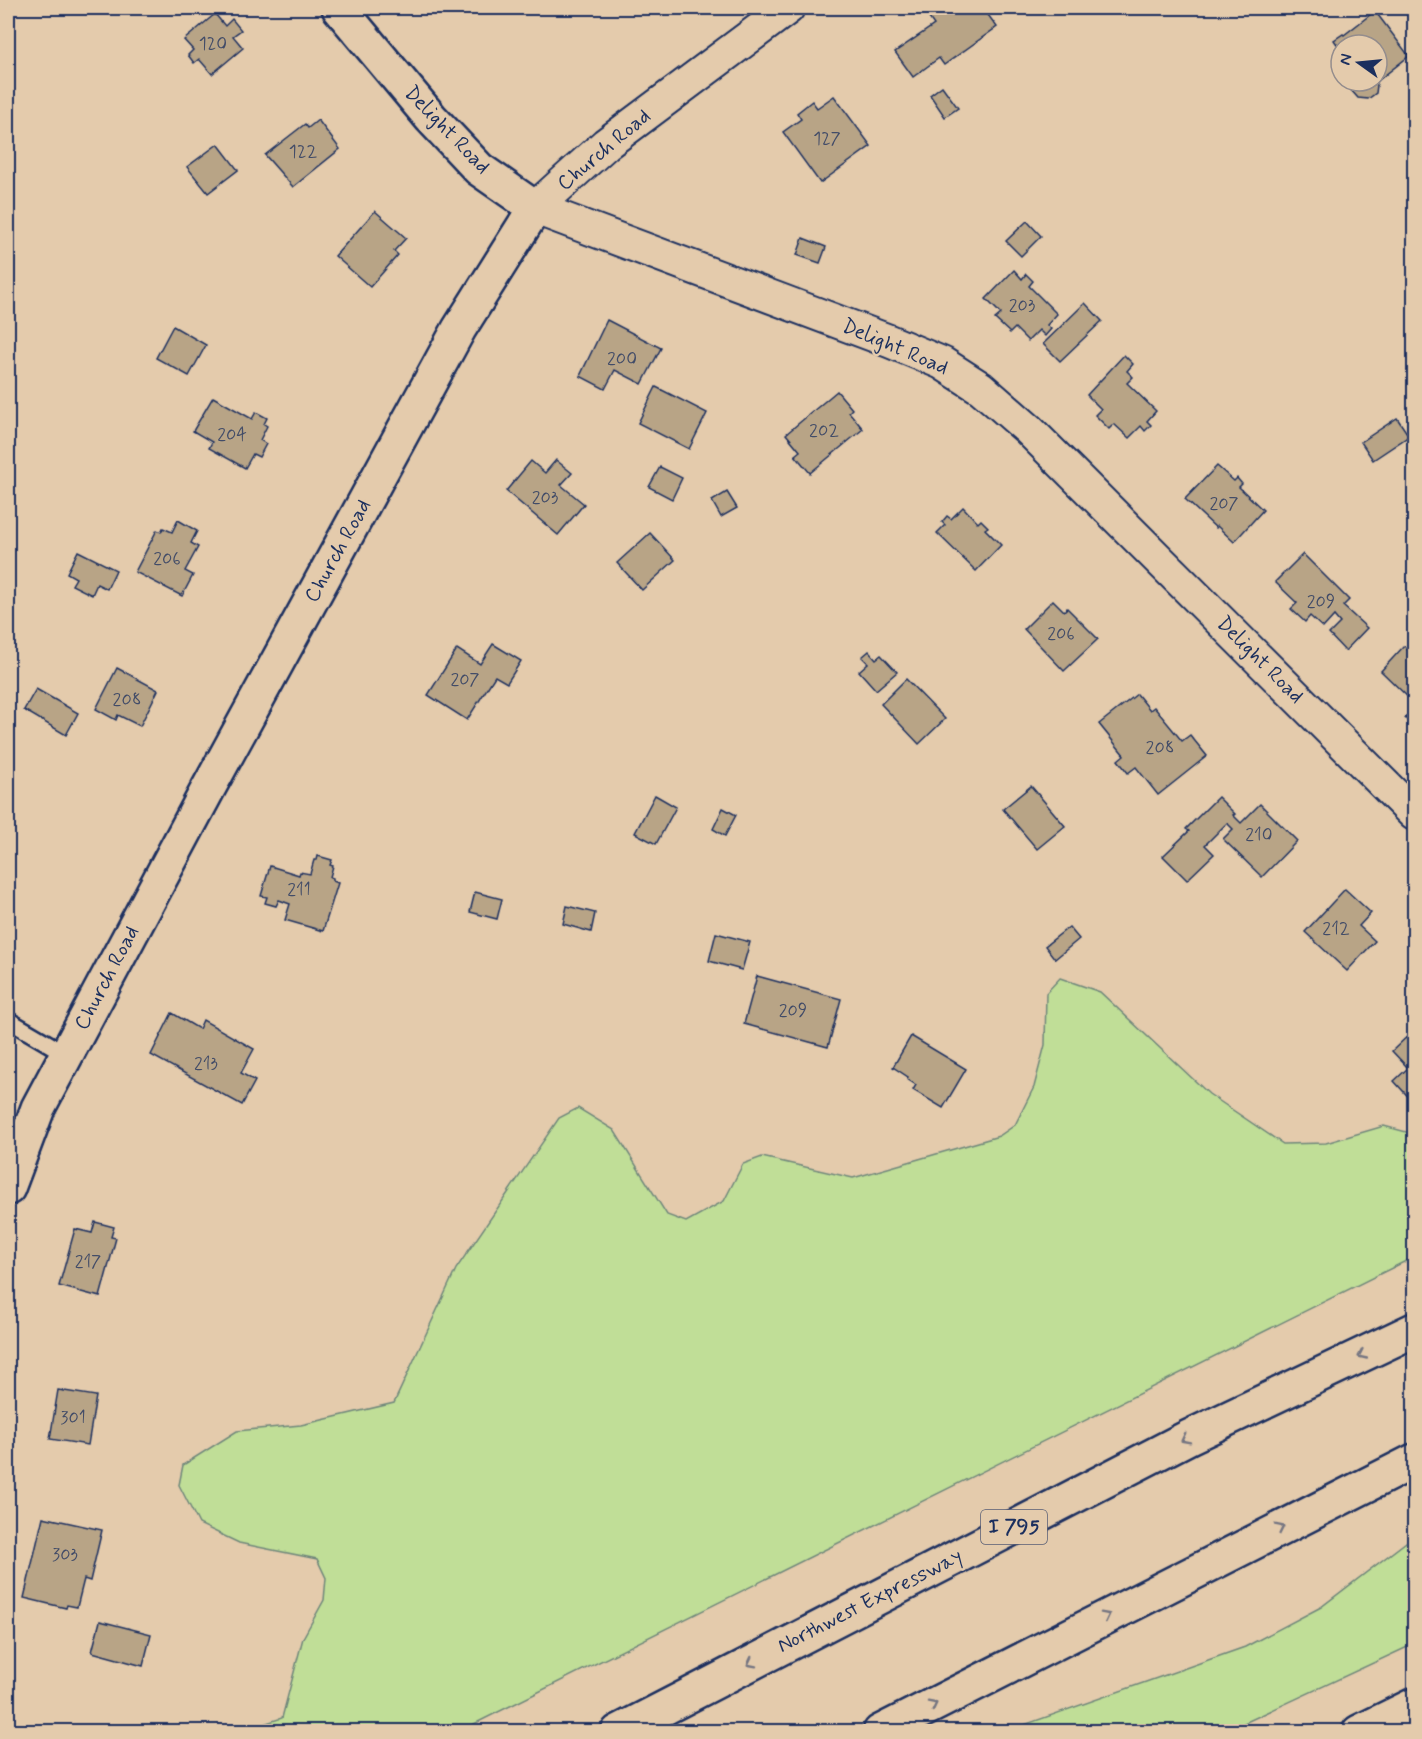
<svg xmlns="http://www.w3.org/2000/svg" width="1422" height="1739" viewBox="0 0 1422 1739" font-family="Mynerve,sans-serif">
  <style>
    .green { fill: #c0de97; stroke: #6e867a; stroke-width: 1.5 }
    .building { fill: #b8a486; stroke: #1b2f5e; stroke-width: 1.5 }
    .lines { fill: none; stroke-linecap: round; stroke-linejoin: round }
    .lane-casing { stroke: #1b2f5e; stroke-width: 20 }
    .street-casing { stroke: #1b2f5e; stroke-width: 36 }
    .secondary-casing { stroke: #1b2f5e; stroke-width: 38 }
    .highway-casing { stroke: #1b2f5e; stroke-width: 38 }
    .lane { stroke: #e4cbac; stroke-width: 15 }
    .street { stroke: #e4cbac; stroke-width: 32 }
    .secondary { stroke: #e4cbac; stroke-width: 33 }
    .highway { stroke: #e4cbac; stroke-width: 33 }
    .oneway { stroke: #757581 }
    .labels { text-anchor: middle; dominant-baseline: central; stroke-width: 5; stroke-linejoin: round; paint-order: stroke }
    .number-label { font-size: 18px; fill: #424c68 }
    .shield { fill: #e4cbac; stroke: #575e75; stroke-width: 1.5 }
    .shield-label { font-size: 20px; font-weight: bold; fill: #1b2f5e }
    .street-label { font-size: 21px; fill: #1b2f5e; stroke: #e4cbac }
  </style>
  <rect width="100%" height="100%" fill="#e4cbac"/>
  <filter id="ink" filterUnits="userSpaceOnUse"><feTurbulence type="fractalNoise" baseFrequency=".0167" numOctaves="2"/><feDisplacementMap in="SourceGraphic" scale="12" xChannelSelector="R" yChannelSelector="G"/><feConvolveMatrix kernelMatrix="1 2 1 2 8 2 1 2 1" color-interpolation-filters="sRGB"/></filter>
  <g filter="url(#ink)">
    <g class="green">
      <polygon points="1060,978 1100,992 1209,1094 1283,1144 1326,1143 1384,1126 1414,1134 1414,1257 460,1731 242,1731 282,1718 303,1638 324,1600 326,1578 317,1559 239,1543 199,1524 179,1485 183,1465 237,1431 301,1425 394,1403 456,1269 559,1118 578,1108 614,1130 667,1215 686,1222 724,1201 743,1164 762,1157 853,1178 999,1136 1015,1125 1034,1087 1045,1045 1046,993"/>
      <polygon points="1414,1536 1414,1644 1227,1731 1007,1731 1245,1647 1321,1607"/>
    </g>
    <g class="building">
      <polygon points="945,8 950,13 958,8 983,8 997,27 944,65 939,58 913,77 895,52 934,25 929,18"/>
      <polygon points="1375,11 1409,56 1375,83 1377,85 1376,93 1368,99 1358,98 1351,90 1353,81 1377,81 1377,45 1341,45 1341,50 1334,40 1343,34 1344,35"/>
      <polygon points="215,14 225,26 232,19 241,30 233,36 243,48 212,74 199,59 194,63 188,55 193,50 184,40"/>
      <polygon points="942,86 958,108 945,117 930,95"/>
      <polygon points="834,96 871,146 820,183 783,132 801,119 797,113 812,101 817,108"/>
      <polygon points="318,120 340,149 293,187 265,155 305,124 308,128"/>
      <polygon points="218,144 238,170 208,193 187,167"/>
      <polygon points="375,211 406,238 394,251 398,255 370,287 335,256"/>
      <polygon points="1027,221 1041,236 1021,256 1006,241"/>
      <polygon points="803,238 826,247 820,263 797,255"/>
      <polygon points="1014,270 1022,279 1026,274 1033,281 1029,286 1057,314 1047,325 1051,329 1045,336 1039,330 1028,341 1015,328 1010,333 995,319 1001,314 986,299"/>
      <polygon points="1085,303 1102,321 1060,361 1043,344"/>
      <polygon points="607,320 661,348 642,384 615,370 605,389 580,376"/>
      <polygon points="173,326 206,345 189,376 156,358"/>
      <polygon points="1124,355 1133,364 1127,371 1133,377 1127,383 1156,411 1147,421 1151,425 1145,431 1141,426 1129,438 1114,424 1109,429 1095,415 1101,409 1087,395"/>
      <polygon points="656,387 707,413 689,449 638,423"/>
      <polygon points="837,391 852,409 849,412 863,429 810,473 795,455 800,451 786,434"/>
      <polygon points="213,397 252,419 256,412 267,418 264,424 267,426 260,440 266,444 259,457 253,454 245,468 209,448 212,442 193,431"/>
      <polygon points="1397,418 1409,436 1373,460 1361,442"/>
      <polygon points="556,460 572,473 561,485 584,504 558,535 506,491 531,461 545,473"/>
      <polygon points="1217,466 1234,481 1237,478 1242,484 1239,487 1263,510 1234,542 1217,526 1216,528 1185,499"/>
      <polygon points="660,467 682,478 672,499 649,487"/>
      <polygon points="727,492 737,508 721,517 712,501"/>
      <polygon points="963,507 978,523 981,520 988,527 985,529 1001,545 976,571 937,533 945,525 942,522 947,516 951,519"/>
      <polygon points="178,520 197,531 191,543 198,547 185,571 193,575 182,596 135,572 157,530 161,532 163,528 172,532"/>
      <polygon points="650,533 675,560 642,590 617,563"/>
      <polygon points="78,551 116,570 107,589 97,584 92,595 72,585 76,578 67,573"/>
      <polygon points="1303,554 1349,600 1343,606 1367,628 1345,651 1329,634 1340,623 1334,616 1323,628 1310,616 1305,622 1291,609 1297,603 1275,582"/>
      <polygon points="1053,600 1064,611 1067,608 1098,639 1064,671 1024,629"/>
      <polygon points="493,644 521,661 507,683 495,676 467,720 428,695 457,649 480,664"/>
      <polygon points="1404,646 1414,656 1414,703 1381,671"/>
      <polygon points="869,651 876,659 881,655 897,672 876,690 859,671 868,663 862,657"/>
      <polygon points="117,668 158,690 140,726 118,715 116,720 96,709"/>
      <polygon points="906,679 945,719 919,744 881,704"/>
      <polygon points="36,689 78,713 66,735 24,710"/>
      <polygon points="1137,694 1150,710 1154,707 1182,741 1190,735 1207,756 1158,795 1136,767 1128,773 1118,760 1124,755 1099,724"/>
      <polygon points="1414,708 1414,727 1405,718"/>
      <polygon points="1031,786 1065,826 1037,849 1003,809"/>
      <polygon points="655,795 676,807 656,844 635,833"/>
      <polygon points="1218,797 1235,814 1233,815 1241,823 1260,804 1297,841 1262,877 1223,839 1233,829 1227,823 1205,845 1214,854 1187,880 1163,856 1189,831 1186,829"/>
      <polygon points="723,808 736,815 725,836 713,829"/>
      <polygon points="318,856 332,860 330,865 333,866 330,877 333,878 333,881 338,883 323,931 285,920 290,904 279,900 276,906 265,903 267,897 261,896 270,866 299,875 300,872 310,874 314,860 317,860"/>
      <polygon points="1345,889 1371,913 1359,926 1375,941 1347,971 1305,932"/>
      <polygon points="475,892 502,899 497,919 470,912"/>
      <polygon points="567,906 595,913 591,932 563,924"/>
      <polygon points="1069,927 1079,939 1055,959 1045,946"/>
      <polygon points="716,933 750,942 742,970 709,961"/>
      <polygon points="757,976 841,999 828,1047 744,1024"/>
      <polygon points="172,1013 199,1029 203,1020 254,1049 241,1073 255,1081 242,1105 151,1055"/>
      <polygon points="1414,1030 1414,1103 1394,1081 1408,1068 1392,1051"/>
      <polygon points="911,1036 966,1069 943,1108 913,1090 916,1085 907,1079 908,1077 893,1067"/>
      <polygon points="95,1222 114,1227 111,1237 116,1238 100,1297 59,1286 75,1229 92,1233"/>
      <polygon points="58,1390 96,1396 88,1445 50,1439"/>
      <polygon points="43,1517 102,1530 90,1581 84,1579 77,1607 67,1605 66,1608 24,1598"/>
      <polygon points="100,1621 151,1634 143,1666 92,1652"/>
    </g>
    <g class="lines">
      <defs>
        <polyline id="lane" points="8,1020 66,1054"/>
        <polyline id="street" points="788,8 606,144 535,208 889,341 942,363 981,388 1028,429 1414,814"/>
        <g id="secondary">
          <polyline points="8,1188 38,1108 208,789 459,329 535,208 479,169 431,118 339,8"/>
          <polyline points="1359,1732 1414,1705"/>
        </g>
        <g id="highway">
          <polyline points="618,1732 1189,1437 1414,1330"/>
          <polyline points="880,1732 1414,1461"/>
        </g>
      </defs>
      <use href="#lane" class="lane-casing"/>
      <use href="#street" class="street-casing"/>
      <use href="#secondary" class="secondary-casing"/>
      <use href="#highway" class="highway-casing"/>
      <use href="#lane" class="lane"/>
      <use href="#street" class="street"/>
      <use href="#secondary" class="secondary"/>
      <use href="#highway" class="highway"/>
    </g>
    <defs><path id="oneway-chevron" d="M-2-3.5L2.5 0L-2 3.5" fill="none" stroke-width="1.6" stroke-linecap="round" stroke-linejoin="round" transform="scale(1.5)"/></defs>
    <g class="oneway">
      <use href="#oneway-chevron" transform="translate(1362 1355) rotate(155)"/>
      <use href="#oneway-chevron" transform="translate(1185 1439) rotate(153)"/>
      <use href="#oneway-chevron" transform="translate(1280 1528) rotate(-26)"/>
      <use href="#oneway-chevron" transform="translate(1106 1616) rotate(-27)"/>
      <use href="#oneway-chevron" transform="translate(751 1663) rotate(153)"/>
      <use href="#oneway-chevron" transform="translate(933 1705) rotate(-27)"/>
    </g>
  </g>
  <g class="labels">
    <g class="number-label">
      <text x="213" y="44">120</text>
      <text x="827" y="139">127</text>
      <text x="303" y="152">122</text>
      <text x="1022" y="306">203</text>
      <text x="622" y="359">200</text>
      <text x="824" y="431">202</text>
      <text x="232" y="435">204</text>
      <text x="545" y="498">203</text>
      <text x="1224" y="504">207</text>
      <text x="167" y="559">206</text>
      <text x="1321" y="602">209</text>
      <text x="1061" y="634">206</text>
      <text x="465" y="680">207</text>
      <text x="127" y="700">208</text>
      <text x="1160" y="748">208</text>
      <text x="1259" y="835">210</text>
      <text x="299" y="890">211</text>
      <text x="1336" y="929">212</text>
      <text x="793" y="1011">209</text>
      <text x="206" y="1064">213</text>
      <text x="88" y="1262">217</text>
      <text x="73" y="1418">301</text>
      <text x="65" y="1555">303</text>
    </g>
    <rect class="shield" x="981" y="1510" width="66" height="34" rx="4.5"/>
    <g class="shield-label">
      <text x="1014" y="1527">I 795</text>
    </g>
    <g class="street-label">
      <text transform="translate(447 130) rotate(46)">Delight Road</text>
      <text transform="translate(604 150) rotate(-40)">Church Road</text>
      <text transform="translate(895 347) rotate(23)">Delight Road</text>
      <text transform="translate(338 551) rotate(-61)">Church Road</text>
      <text transform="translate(1260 660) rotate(45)">Delight Road</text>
      <text transform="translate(107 978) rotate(-62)">Church Road</text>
      <text transform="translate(870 1601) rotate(-27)">Northwest Expressway</text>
    </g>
  </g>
  <rect width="1422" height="1739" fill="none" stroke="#e4cbac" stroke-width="30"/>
  <rect x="15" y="15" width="1392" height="1709" fill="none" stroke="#1b2f5e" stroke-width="2" filter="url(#ink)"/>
  <g transform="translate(1359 63) rotate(285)"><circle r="28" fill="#e4cbac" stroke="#948d8d" stroke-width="1.5"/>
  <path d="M0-4.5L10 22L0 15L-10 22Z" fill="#1b2f5e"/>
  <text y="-9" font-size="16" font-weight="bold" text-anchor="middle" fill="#1b2f5e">N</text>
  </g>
</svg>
